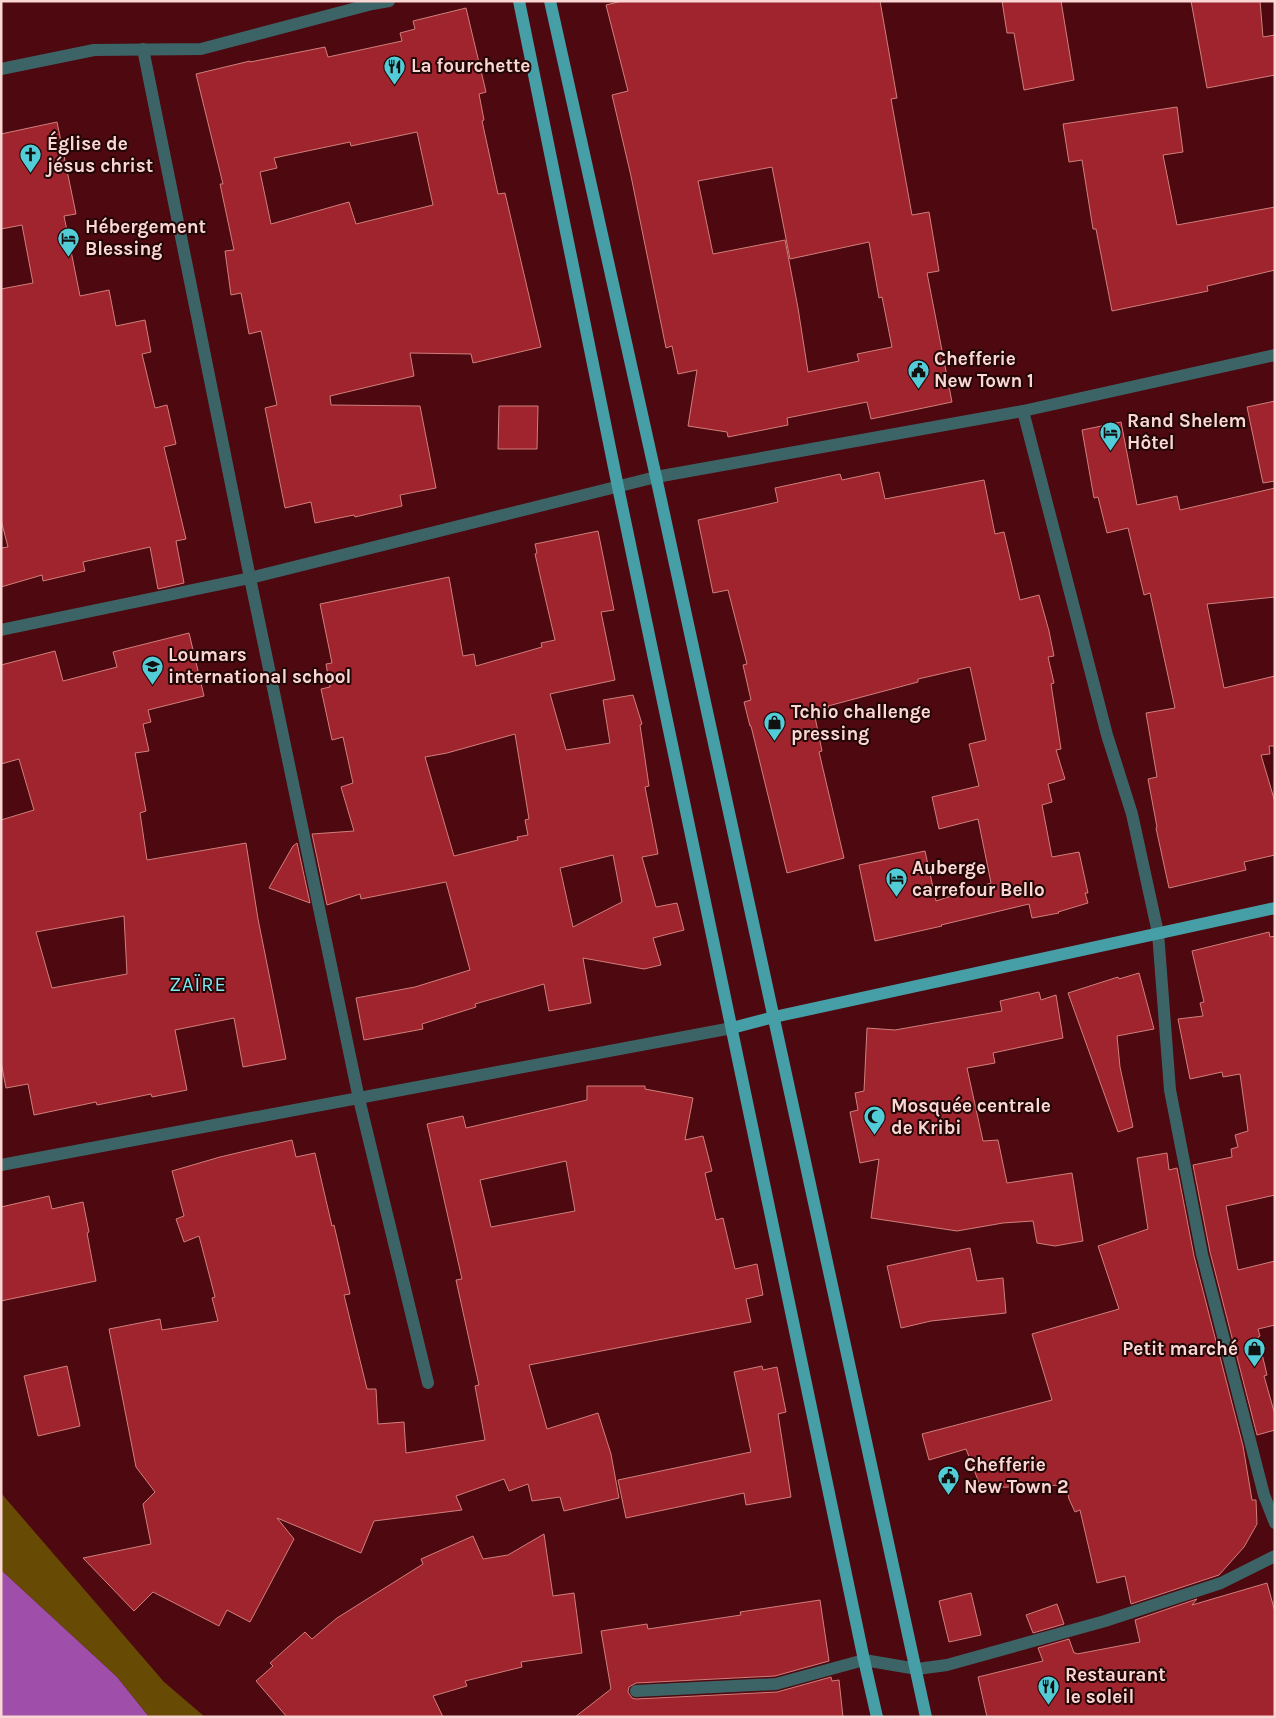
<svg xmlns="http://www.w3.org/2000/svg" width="1276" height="1718" viewBox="0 0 1276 1718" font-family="Karla,sans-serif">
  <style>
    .green { fill: #674a03 }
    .water { fill: #9f4faa }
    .building { fill: #a0242d; stroke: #cf7f7c; fill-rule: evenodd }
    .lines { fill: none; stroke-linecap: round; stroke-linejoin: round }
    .street { stroke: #3c6467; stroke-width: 12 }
    .primary { stroke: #469fa6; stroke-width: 12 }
    .labels { text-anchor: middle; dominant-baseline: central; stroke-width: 4; stroke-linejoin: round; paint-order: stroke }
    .poi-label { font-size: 19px; font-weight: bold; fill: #fad7d4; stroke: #230606; text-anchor: start }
    .neighbourhood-label { font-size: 20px; letter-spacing: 1px; fill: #7eeaf3; stroke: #230606 }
  </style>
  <rect width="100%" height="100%" fill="#4e080f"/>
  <polygon class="green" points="1,1493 164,1682 205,1717 149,1717 117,1677 1,1570"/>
  <polygon class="water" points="1,1570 117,1677 149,1717 1,1717"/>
  <g class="building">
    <path d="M 622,1 L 880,1 L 897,98 L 891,99 L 912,215 L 929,212 L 939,271 L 927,273 L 952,402 L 871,419 L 867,402 L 787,418 L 788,425 L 728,437 L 727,432 L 688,426 L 697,370 L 678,374 L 672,346 L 666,348 L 631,176 L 612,95 L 628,91 L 606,5 ZM 772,167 L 790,259 L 869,242 L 879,298 L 882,297 L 892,347 L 857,354 L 859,361 L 808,372 L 798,308 L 785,240 L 713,254 L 698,181 Z"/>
    <polygon points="1002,1 1061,1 1074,80 1024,90 1014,33 1007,33"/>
    <polygon points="1191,1 1260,1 1263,37 1275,35 1275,75 1207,88"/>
    <path d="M 466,8 L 486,92 L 479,94 L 484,120 L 482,121 L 498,194 L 505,193 L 541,347 L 473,363 L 471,354 L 410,353 L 414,376 L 330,396 L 331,405 L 420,406 L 436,488 L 400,495 L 402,506 L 355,517 L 354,515 L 315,523 L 311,502 L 285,508 L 265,408 L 277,405 L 261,331 L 249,334 L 241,293 L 231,295 L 225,251 L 234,250 L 220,184 L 223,184 L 196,74 L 250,61 L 250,62 L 325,47 L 328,57 L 402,41 L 400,33 L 415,29 L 413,21 ZM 417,132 L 433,205 L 356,224 L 349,202 L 271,224 L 260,172 L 277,168 L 274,158 L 350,142 L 351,146 Z"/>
    <polygon points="1177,107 1183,152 1163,155 1177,225 1275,207 1275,270 1207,286 1208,291 1112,311 1096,229 1093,229 1082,160 1069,162 1063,124"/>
    <polygon points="57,122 76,214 64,216 80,296 109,290 116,326 145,320 151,352 142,354 155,408 167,405 176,444 164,447 186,539 176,541 184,583 158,589 150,547 83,562 85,571 43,581 42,575 1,587 1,548 8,547 1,520 1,289 33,283 22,225 1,229 1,134"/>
    <polygon points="1275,401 1275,481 1263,483 1247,407"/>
    <polygon points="499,406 538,406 537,449 498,449"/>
    <polygon points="1121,422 1137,505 1177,496 1180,510 1275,488 1275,597 1207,604 1224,688 1275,676 1275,746 1269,746 1270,754 1261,755 1275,802 1275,855 1244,862 1246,870 1169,888 1156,828 1157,827 1148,779 1157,777 1146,713 1175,708 1150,593 1144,595 1128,528 1107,533 1098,497 1094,498 1082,430"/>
    <polygon points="879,472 885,499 984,480 995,534 1004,532 1020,600 1039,595 1049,631 1054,656 1048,657 1054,683 1051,684 1061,749 1056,750 1065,779 1048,784 1052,802 1042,805 1052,857 1079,852 1088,893 1085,893 1088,903 1058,912 1059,913 1032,918 1029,904 941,925 942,926 875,941 859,865 925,851 936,901 991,883 978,819 939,829 932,797 979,786 969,744 986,740 970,667 918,679 918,682 828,706 830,713 815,717 822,751 819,752 844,858 787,873 751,726 750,726 744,702 751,700 743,665 747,664 728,590 713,593 698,520 778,502 775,488 840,474 842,480"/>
    <path d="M 598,531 L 614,610 L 601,612 L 615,680 L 550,694 L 566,750 L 610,743 L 603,700 L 633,695 L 642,724 L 640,725 L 649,786 L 645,787 L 658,854 L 642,857 L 656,907 L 677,903 L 684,930 L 653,938 L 661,965 L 644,969 L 583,958 L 591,1003 L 549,1011 L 544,984 L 475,1004 L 476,1007 L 422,1024 L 423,1029 L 364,1040 L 356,998 L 415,987 L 470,970 L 446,882 L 361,899 L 360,894 L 327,905 L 312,834 L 354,831 L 341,787 L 353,783 L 343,737 L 332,740 L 321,689 L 330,687 L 326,664 L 332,663 L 320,604 L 449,577 L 463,656 L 474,654 L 476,666 L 542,647 L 541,643 L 555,640 L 535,554 L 537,553 L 535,544 ZM 515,734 L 529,819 L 525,820 L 528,835 L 517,837 L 518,840 L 454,856 L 425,757 L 447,753 ZM 613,855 L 622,902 L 573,927 L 560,868 Z"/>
    <path d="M 189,633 L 204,696 L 148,710 L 151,722 L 143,724 L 149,751 L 135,753 L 146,811 L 140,813 L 147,860 L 246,843 L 258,919 L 286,1059 L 243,1067 L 234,1018 L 175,1030 L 187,1090 L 152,1097 L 151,1094 L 97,1105 L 96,1102 L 34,1115 L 28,1084 L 6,1088 L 1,1062 L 1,820 L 34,810 L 19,759 L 1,764 L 1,665 L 55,651 L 63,681 L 117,667 L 113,652 ZM 124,916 L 127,974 L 52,988 L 36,932 Z"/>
    <polygon points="297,843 310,903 269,888 293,846"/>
    <polygon points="1269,932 1270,937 1275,936 1275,1195 1226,1206 1238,1270 1275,1261 1275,1325 1258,1329 1260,1336 1258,1337 1267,1375 1264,1376 1275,1415 1275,1430 1257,1435 1210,1252 1193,1165 1232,1157 1231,1149 1238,1147 1235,1135 1248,1131 1240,1074 1223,1077 1222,1072 1190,1079 1178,1019 1203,1016 1200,1003 1204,1002 1192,951"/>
    <polygon points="1139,973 1154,1029 1117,1036 1120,1067 1133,1127 1118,1132 1068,993 1118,977 1119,979"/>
    <polygon points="1039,992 1041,1000 1056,995 1063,1038 993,1053 995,1063 967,1068 983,1141 998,1140 1007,1183 1072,1173 1083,1241 1055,1246 1037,1243 1033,1221 1003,1223 957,1231 871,1218 879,1159 860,1163 850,1112 858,1110 855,1093 864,1091 867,1028 895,1030 1002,1011 1000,1001"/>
    <path d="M 587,1086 L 645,1086 L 645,1089 L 693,1098 L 685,1140 L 703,1136 L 712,1171 L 705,1173 L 716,1220 L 723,1218 L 735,1269 L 757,1264 L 763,1295 L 746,1299 L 751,1322 L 529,1365 L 547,1429 L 598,1413 L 611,1454 L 619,1498 L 564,1511 L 560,1497 L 532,1501 L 528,1484 L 509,1491 L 504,1479 L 456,1496 L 462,1510 L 374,1521 L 361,1553 L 277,1518 L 294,1539 L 250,1622 L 227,1610 L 219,1626 L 153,1592 L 134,1611 L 83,1558 L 151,1544 L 143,1504 L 155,1492 L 136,1467 L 109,1329 L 160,1319 L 162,1330 L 218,1321 L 212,1298 L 215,1297 L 199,1236 L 184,1242 L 176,1219 L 184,1216 L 172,1171 L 220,1157 L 292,1140 L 296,1157 L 315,1153 L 332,1226 L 334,1225 L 350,1294 L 344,1295 L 367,1389 L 376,1389 L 378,1424 L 404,1422 L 406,1453 L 485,1440 L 475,1386 L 479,1385 L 456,1280 L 462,1279 L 427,1124 L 463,1116 L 466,1128 L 587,1100 ZM 566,1161 L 575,1211 L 491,1227 L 480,1180 Z"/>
    <polygon points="1167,1153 1169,1170 1177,1168 1194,1256 1243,1446 1252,1500 1256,1500 1257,1524 1244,1547 1219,1575 1131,1604 1125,1576 1097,1583 1080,1510 1075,1512 1069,1499 1066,1485 981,1488 966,1449 929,1460 922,1434 1052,1400 1032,1334 1119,1309 1098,1246 1148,1229 1137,1158"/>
    <polygon points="49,1196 52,1209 83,1202 89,1232 87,1233 96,1281 1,1301 1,1207"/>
    <polygon points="970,1248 977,1281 1003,1278 1006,1313 931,1321 901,1328 887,1266"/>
    <polygon points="67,1366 80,1426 38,1436 24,1376"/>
    <polygon points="762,1366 763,1370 777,1367 786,1412 778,1414 791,1497 746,1505 744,1493 626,1518 618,1480 751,1452 734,1372"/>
    <polygon points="544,1534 553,1596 574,1593 582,1653 521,1662 522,1667 465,1681 467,1686 433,1696 443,1717 287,1717 256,1681 273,1666 270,1663 305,1632 312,1639 337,1618 423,1564 421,1559 473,1536 483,1559 508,1555"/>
    <polygon points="1267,1583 1275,1612 1275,1717 987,1717 978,1677 1043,1661 1038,1648 1069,1639 1074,1653 1076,1653 1077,1654 1140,1642 1135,1620 1197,1599 1192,1605"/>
    <polygon points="971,1593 981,1635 949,1642 939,1601"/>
    <polygon points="820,1600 829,1661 775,1676 636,1683 629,1687 628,1692 632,1698 636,1699 777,1692 831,1677 832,1681 839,1680 843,1717 575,1717 611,1689 601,1631 647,1624 648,1629 741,1615 740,1612"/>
    <polygon points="1057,1604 1064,1624 1033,1633 1026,1615"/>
  </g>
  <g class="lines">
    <g class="street">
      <polyline points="143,49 250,578 359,1099 428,1383"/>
      <polyline points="1,69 94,50 201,49 372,4 389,1"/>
      <polyline points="1023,411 1107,735 1132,814 1158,933 1170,1090 1202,1254 1264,1495 1275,1523"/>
      <polyline points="1,630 250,578 656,477 1023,411 1275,355"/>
      <polyline points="1,1165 732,1028"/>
      <polyline points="636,1691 776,1684 864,1660 917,1669 947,1665 1105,1621 1221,1583 1275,1556"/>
    </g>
    <g class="primary">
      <polyline points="519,1 618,487 864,1660 877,1717"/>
      <polyline points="550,1 656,477 926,1717"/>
      <polyline points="732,1028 774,1017 1275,908"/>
    </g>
  </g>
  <defs>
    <symbol id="restaurant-pin" viewBox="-11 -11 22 30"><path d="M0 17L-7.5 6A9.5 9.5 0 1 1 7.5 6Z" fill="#52ccd6" stroke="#230606"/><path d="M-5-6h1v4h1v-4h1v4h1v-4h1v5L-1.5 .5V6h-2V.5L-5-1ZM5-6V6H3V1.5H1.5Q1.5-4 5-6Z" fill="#111"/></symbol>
    <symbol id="church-pin" viewBox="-11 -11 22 30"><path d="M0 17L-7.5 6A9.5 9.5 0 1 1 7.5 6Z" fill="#52ccd6" stroke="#230606"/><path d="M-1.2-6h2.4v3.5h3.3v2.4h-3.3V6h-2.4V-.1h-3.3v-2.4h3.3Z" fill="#111"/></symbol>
    <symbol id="hotel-pin" viewBox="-11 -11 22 30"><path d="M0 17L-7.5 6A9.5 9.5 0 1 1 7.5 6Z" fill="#52ccd6" stroke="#230606"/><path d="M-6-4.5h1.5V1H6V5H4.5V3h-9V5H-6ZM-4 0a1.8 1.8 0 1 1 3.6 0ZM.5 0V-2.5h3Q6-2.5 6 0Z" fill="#111"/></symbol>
    <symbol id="civic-pin" viewBox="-11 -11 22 30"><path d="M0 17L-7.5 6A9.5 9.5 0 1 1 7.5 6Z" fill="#52ccd6" stroke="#230606"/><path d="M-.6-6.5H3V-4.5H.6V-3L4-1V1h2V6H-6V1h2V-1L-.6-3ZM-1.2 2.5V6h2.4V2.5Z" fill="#111"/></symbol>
    <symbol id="school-pin" viewBox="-11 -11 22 30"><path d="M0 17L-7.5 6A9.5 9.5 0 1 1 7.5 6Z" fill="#52ccd6" stroke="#230606"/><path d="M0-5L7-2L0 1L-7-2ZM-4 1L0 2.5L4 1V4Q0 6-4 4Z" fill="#111"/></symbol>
    <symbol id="shop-pin" viewBox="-11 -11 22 30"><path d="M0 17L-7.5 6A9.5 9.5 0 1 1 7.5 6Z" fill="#52ccd6" stroke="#230606"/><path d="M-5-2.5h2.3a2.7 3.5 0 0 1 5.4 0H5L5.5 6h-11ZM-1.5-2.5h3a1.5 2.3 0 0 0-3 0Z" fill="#111"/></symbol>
    <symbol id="mosque-pin" viewBox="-11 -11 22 30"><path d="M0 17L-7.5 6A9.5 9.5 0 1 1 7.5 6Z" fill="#52ccd6" stroke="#230606"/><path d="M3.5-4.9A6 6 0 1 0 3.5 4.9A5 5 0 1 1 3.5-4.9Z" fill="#111"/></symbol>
  </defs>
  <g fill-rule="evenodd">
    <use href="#restaurant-pin" x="382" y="54" width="25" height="34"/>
    <use href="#church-pin" x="18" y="142" width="25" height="34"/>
    <use href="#hotel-pin" x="56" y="226" width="25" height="34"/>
    <use href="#civic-pin" x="906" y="358" width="25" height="34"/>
    <use href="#hotel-pin" x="1098" y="420" width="25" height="34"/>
    <use href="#school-pin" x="140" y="654" width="25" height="34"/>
    <use href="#shop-pin" x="762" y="710" width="25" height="34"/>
    <use href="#hotel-pin" x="884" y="866" width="25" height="34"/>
    <use href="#mosque-pin" x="862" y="1104" width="25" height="34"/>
    <use href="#shop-pin" x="1242" y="1336" width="25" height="34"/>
    <use href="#civic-pin" x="936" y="1464" width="25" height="34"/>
    <use href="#restaurant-pin" x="1036" y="1674" width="25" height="34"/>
  </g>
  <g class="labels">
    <g class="poi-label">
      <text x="411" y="66">La fourchette</text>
      <text x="47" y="144">Église de<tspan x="47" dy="22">jésus christ</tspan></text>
      <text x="85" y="227">Hébergement<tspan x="85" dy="22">Blessing</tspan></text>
      <text x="934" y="359">Chefferie<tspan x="934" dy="22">New Town 1</tspan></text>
      <text x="1127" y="421">Rand Shelem<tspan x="1127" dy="22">Hôtel</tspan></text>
      <text x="168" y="655">Loumars<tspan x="168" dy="22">international school</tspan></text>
      <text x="791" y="712">Tchio challenge<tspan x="791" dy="22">pressing</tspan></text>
      <text x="912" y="868">Auberge<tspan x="912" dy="22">carrefour Bello</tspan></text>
      <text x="891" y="1106">Mosquée centrale<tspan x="891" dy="22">de Kribi</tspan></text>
      <text x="1238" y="1349" text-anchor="end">Petit marché</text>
      <text x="964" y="1465">Chefferie<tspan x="964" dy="22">New Town 2</tspan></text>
      <text x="1065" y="1675">Restaurant<tspan x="1065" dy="22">le soleil</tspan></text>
    </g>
    <g class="neighbourhood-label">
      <text x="198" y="984">ZAÏRE</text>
    </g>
  </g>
  <rect width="1276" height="1718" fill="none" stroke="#fad7d4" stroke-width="5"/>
</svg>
